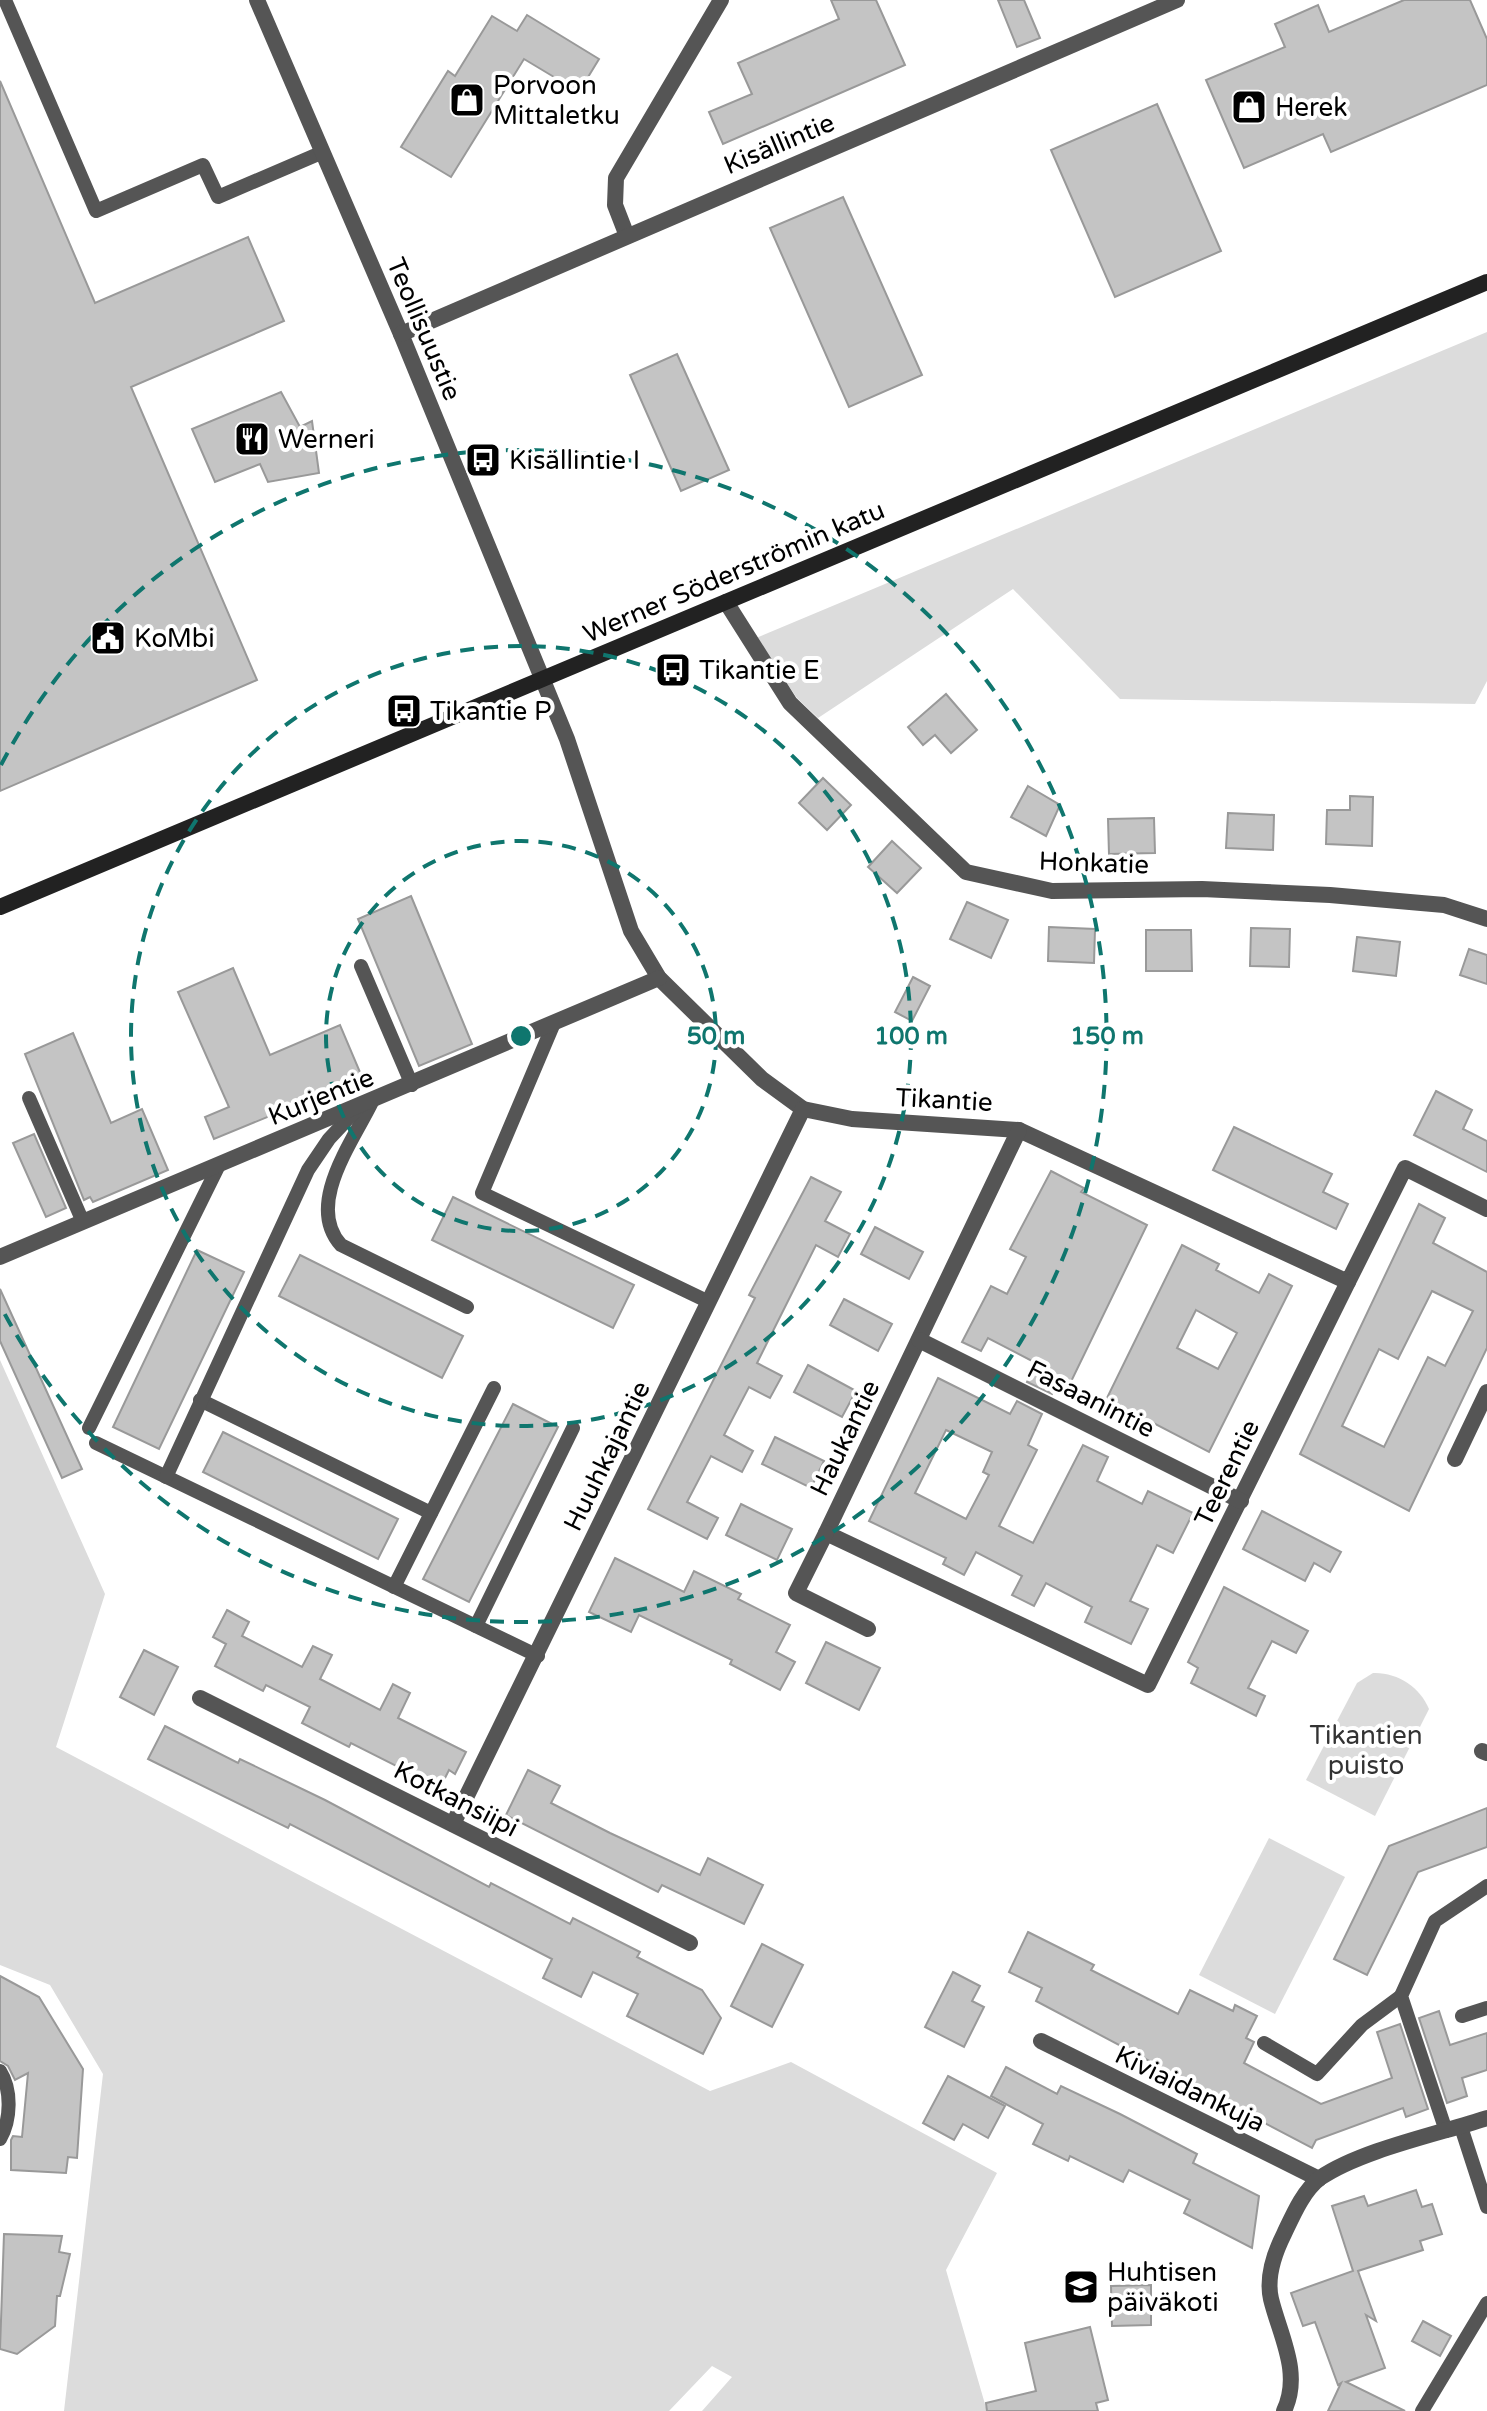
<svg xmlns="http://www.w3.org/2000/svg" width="1487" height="2411" viewBox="0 0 1487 2411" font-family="'Varela Round',sans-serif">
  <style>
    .green { fill: #dcdcdc }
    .building { fill: #c4c4c4; stroke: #999; stroke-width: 2; fill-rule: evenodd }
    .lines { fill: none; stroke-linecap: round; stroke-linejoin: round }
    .lane { stroke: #555; stroke-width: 14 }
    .street { stroke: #555; stroke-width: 16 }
    .secondary { stroke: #222; stroke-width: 16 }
    .ring { fill: none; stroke: #0f766e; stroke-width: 4; stroke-dasharray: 14 10 }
    .labels { text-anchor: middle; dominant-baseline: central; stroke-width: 8; stroke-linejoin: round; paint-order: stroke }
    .poi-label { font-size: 26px; fill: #000; stroke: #fff; text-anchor: start }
    .street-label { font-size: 26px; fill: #000; stroke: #fff }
    .park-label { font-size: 26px; fill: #333; stroke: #fff }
    .centre { fill: #0f766e; stroke: #fff; stroke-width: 4 }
    .ring-label { font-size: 24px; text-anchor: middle; font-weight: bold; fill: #0f766e; stroke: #fff; stroke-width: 8; stroke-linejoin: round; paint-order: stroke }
  </style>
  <rect width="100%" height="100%" fill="#fff"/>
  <g class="green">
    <polygon points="1487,332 1487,681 1475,704 1120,699 1013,589 818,718 797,698 756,638"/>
    <polygon points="0,1360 105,1594 56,1747 710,2091 791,2062 997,2173 946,2270 987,2411 702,2411 732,2377 712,2366 669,2411 64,2411 103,2074 50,1985 0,1965"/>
    <path d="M 1373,1673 C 1397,1672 1420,1687 1429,1709 L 1375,1816 L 1306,1780 L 1357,1683 Z"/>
    <polygon points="1269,1838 1345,1877 1275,2014 1199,1975"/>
  </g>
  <g class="building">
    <polygon points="831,0 876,0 905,65 723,144 709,112 752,94 738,63 839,19"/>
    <polygon points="998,0 1024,0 1040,38 1017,47"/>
    <polygon points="1404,0 1470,0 1487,39 1487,85 1331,152 1323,134 1244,168 1206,80 1285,47 1275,24 1318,5 1329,32"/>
    <polygon points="527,15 599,59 579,92 524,59 451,177 401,147 448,71 455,76 492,16 517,31"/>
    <polygon points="0,81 95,303 248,237 284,321 131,387 257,680 0,791"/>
    <polygon points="1157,104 1221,251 1115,297 1051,150"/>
    <polygon points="843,197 922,375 849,407 770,228"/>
    <polygon points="677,354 729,470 681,491 630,375"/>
    <polygon points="281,392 300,427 312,421 319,473 268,482 260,464 215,482 192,429"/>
    <polygon points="946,694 977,730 951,753 935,735 923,745 908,727"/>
    <polygon points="823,778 851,805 827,830 799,803"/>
    <polygon points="1028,786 1060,805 1046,836 1011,817"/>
    <polygon points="1350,796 1373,797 1372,846 1326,844 1327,810 1350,810"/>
    <polygon points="1228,813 1274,815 1273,850 1226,848"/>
    <polygon points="1154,818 1155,853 1109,854 1108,819"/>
    <polygon points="892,841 921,868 897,893 868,867"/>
    <polygon points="411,896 472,1044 419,1066 358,919"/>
    <polygon points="967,902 1008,920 991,958 950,939"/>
    <polygon points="1049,927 1095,929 1094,963 1048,961"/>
    <polygon points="1251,928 1290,929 1289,967 1250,966"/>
    <polygon points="1146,930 1191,930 1192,971 1146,971"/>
    <polygon points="1357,937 1400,942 1396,976 1353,971"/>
    <polygon points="1469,949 1487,955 1487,984 1460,975"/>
    <polygon points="233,968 270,1055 340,1025 365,1084 319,1104 316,1097 214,1139 205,1117 229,1107 178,992"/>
    <polygon points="913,977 930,986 912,1021 895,1012"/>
    <polygon points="73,1033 111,1123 142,1109 168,1170 93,1202 90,1197 84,1200 25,1054"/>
    <polygon points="1436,1091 1472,1110 1463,1129 1487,1141 1487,1172 1414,1135"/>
    <polygon points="1234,1127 1332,1174 1323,1192 1348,1204 1336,1229 1213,1170"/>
    <polygon points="34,1134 66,1208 46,1217 13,1143"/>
    <polygon points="1051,1171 1084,1188 1081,1192 1147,1225 1066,1392 1055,1387 1052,1394 1027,1382 1036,1363 988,1338 981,1351 962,1342 991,1286 1007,1294 1026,1257 1010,1249"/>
    <polygon points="811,1177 841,1192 825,1221 850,1234 838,1257 816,1245 757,1363 782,1376 770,1398 749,1387 724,1435 753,1451 742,1472 711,1456 687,1502 718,1518 707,1539 648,1509 755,1298 749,1295"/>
    <polygon points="453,1197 634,1285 613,1328 432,1240"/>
    <path d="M 1419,1204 L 1445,1218 L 1433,1243 L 1487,1272 L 1487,1348 L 1409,1511 L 1300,1454 ZM 1432,1291 L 1473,1311 L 1445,1366 L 1428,1357 L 1384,1447 L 1342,1426 L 1379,1349 L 1398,1359 Z"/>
    <polygon points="875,1227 923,1252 909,1279 861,1254"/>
    <path d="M 1182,1245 L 1219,1264 L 1216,1270 L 1259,1293 L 1269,1274 L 1292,1286 L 1209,1452 L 1142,1417 L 1139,1422 L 1104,1404 ZM 1196,1310 L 1237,1333 L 1218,1369 L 1177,1348 Z"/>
    <polygon points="197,1250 244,1272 159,1449 113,1427"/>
    <polygon points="300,1255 463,1336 442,1378 279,1296"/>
    <polygon points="0,1289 82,1469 62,1478 0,1341"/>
    <polygon points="844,1299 892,1324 878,1351 830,1325"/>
    <polygon points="808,1365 856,1391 842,1417 794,1392"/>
    <path d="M 938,1378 L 1010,1414 L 1017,1401 L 1042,1414 L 1028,1445 L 1037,1450 L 999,1526 L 1033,1543 L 1083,1445 L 1108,1457 L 1097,1481 L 1142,1504 L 1148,1491 L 1193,1513 L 1173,1553 L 1157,1545 L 1130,1601 L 1148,1609 L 1131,1644 L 1085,1622 L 1092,1607 L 1046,1583 L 1034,1606 L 1012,1595 L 1022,1576 L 976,1552 L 964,1575 L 943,1564 L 946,1558 L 869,1521 ZM 946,1430 L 992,1452 L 983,1472 L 989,1475 L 966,1519 L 915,1493 Z"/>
    <polygon points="513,1404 558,1427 469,1602 423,1579"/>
    <polygon points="223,1432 398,1519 378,1559 203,1472"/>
    <polygon points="775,1437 824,1461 811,1488 762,1464"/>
    <polygon points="741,1504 792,1529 777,1560 726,1535"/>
    <polygon points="1262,1511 1341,1552 1330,1572 1314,1563 1305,1581 1243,1549"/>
    <polygon points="615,1558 684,1592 694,1571 741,1594 738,1599 790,1625 776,1652 795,1662 780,1690 730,1664 732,1660 639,1615 631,1632 589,1612"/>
    <polygon points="1224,1587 1308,1631 1296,1653 1272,1641 1248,1688 1265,1696 1256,1716 1191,1683 1198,1668 1188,1662"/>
    <polygon points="227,1610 249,1622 242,1636 302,1667 313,1646 332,1655 320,1679 380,1710 393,1684 410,1693 398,1718 466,1752 455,1774 449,1770 440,1788 351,1743 349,1747 302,1723 310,1707 266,1685 263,1691 215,1666 226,1644 213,1637"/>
    <polygon points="826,1642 880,1668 859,1710 806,1683"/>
    <polygon points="144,1650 178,1667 154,1715 120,1697"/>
    <polygon points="165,1726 238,1763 240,1759 325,1800 489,1887 491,1883 570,1924 573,1918 640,1952 637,1957 702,1990 721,2018 703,2054 627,2016 638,1994 593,1972 581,1997 543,1978 552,1959 290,1824 288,1828 148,1759"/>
    <polygon points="528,1770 560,1786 551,1803 610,1833 700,1875 708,1858 763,1885 744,1924 662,1885 658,1892 506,1815"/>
    <polygon points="1487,1808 1487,1847 1418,1872 1367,1975 1334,1959 1389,1846"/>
    <polygon points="1028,1932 1094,1965 1091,1970 1178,2014 1190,1990 1233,2011 1235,2005 1257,2016 1246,2038 1254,2042 1244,2063 1321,2104 1392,2078 1377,2032 1400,2024 1428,2109 1406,2117 1403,2108 1316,2140 1312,2148 1217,2098 1212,2108 1149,2075 1155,2064 1036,2001 1042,1988 1009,1972"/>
    <polygon points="762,1944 803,1965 772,2027 731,2006"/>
    <polygon points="953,1972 980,1986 972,2001 984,2007 964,2047 925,2027"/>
    <polygon points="0,1976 39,1997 83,2069 77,2158 68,2157 66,2173 11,2170 11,2140 13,2136 22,2137 28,2073 15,2080 8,2066 0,2061"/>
    <polygon points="1439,2011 1450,2045 1487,2033 1487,2070 1462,2078 1467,2096 1447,2103 1419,2018"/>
    <polygon points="1006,2067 1057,2094 1061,2086 1120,2114 1197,2154 1193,2163 1259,2196 1252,2248 1184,2213 1190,2200 1129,2170 1123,2182 1070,2156 1068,2161 1033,2144 1043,2124 991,2096"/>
    <polygon points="948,2076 1005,2106 988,2138 963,2124 954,2140 923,2123"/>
    <polygon points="1416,2190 1422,2207 1432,2204 1442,2234 1420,2241 1423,2250 1358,2271 1376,2321 1366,2315 1385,2368 1346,2382 1405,2411 1328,2411 1341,2383 1338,2385 1315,2322 1303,2326 1291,2293 1353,2271 1332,2206 1364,2196 1368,2206"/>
    <polygon points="4,2234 62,2236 59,2252 70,2254 60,2296 57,2296 55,2326 17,2354 0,2349"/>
    <polygon points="1151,2285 1151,2325 1112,2326 1111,2286"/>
    <polygon points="1423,2321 1451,2336 1440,2356 1412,2341"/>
    <polygon points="1090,2327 1108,2400 1096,2403 1098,2411 987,2411 986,2403 1036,2391 1025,2343"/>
  </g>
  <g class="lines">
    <g class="lane">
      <polyline points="5,0 96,211 203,165 218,197 323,152"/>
      <polyline points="361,966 412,1085"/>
      <polyline points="554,1023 482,1193 707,1301"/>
      <polyline points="29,1098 83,1222"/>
      <path d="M 372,1102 C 352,1143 305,1205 341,1245 L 467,1307"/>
      <polyline points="200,1400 431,1513"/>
      <polyline points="89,1428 219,1165"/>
      <polyline points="96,1443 538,1656"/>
      <polyline points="166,1477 308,1170 329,1139 358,1108"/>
      <polyline points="394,1587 494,1388"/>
      <polyline points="476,1626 573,1428"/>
      <polyline points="1462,2016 1487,2008"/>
      <polyline points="1264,2043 1317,2074 1362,2025 1401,1996"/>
      <path d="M 0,2071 C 12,2090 11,2120 0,2139"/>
      <polyline points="1461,2127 1487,2207"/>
      <polyline points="1446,2131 1401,1996 1435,1921 1487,1886"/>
      <polyline points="1422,2411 1487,2303"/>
    </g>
    <g class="street">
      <polyline points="257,0 401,334 567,739 631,931 659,978 762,1079 803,1109 852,1119 1019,1130 1348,1282 1405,1168 1487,1209"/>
      <polyline points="627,236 615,205 616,178 721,0"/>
      <polyline points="401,334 1177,0"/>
      <polyline points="726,602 790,703 966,872 1052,891 1202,889 1330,895 1444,905 1487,919"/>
      <polyline points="1019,1130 826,1533 1148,1685 1348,1282"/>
      <polyline points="0,1257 659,978"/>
      <polyline points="919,1340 1241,1501"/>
      <polyline points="1455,1459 1487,1392"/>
      <polyline points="826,1533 796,1593 868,1629"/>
      <polyline points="200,1698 690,1943"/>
      <polyline points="1482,1751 1487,1753"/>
      <polyline points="453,1824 803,1109"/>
      <polyline points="1041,2041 1319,2179"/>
      <path d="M 1284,2411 C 1302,2373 1280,2336 1271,2299 C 1266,2277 1274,2254 1284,2234 C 1293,2215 1303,2191 1320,2178 C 1361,2150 1438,2134 1487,2118"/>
    </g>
    <polyline class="secondary" points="0,907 1487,282"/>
  </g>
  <g class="ring">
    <circle cx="521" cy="1036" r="195"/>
    <circle cx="521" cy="1036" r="390"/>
    <path d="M1 765A586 586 0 1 1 1 1307"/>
  </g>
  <defs>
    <symbol id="shop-square" viewBox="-11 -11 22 22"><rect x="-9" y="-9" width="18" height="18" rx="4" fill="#000" stroke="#fff"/><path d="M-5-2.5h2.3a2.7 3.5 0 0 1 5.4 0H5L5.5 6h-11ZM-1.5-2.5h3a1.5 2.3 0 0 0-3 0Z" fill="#fff"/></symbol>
    <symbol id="restaurant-square" viewBox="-11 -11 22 22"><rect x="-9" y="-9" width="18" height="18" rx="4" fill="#000" stroke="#fff"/><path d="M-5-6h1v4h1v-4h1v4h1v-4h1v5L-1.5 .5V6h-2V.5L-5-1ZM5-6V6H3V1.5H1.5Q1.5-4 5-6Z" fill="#fff"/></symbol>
    <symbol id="bus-square" viewBox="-11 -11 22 22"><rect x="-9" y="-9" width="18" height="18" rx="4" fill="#000" stroke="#fff"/><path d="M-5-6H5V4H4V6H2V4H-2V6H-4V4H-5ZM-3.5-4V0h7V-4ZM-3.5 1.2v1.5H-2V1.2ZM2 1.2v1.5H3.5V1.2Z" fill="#fff"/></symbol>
    <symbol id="civic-square" viewBox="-11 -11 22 22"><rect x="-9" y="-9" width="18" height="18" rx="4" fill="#000" stroke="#fff"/><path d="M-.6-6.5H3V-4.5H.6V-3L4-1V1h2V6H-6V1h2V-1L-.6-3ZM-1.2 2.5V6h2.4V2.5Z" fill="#fff"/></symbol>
    <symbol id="school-square" viewBox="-11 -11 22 22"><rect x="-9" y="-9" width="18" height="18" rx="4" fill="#000" stroke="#fff"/><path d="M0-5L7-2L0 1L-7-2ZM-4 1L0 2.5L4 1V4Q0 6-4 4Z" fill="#fff"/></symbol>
  </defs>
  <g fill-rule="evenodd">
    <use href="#shop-square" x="447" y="80" width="40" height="40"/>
    <use href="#shop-square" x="1229" y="87" width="40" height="40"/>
    <use href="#restaurant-square" x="232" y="419" width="40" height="40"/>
    <use href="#bus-square" x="463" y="440" width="40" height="40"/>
    <use href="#civic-square" x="88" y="618" width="40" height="40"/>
    <use href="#bus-square" x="653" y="650" width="40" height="40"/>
    <use href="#bus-square" x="384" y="691" width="40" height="40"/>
    <use href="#school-square" x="1061" y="2267" width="40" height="40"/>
  </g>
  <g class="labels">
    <g class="poi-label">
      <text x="493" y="85">Porvoon<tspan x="493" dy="30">Mittaletku</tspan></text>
      <text x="1275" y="107">Herek</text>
      <text x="278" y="439">Werneri</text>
      <text x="509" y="460">Kisällintie I</text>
      <text x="134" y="638">KoMbi</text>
      <text x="699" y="670">Tikantie E</text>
      <text x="430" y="711">Tikantie P</text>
      <text x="1107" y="2272">Huhtisen<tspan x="1107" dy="30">päiväkoti</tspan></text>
    </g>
    <g class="street-label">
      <text transform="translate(779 144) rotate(-23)">Kisällintie</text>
      <text transform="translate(424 329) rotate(67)">Teollisuustie</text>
      <text transform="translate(734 572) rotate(-23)">Werner Söderströmin katu</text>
      <text transform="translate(1094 863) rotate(2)">Honkatie</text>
      <text transform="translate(321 1097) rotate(-22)">Kurjentie</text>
      <text transform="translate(944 1100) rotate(3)">Tikantie</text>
      <text transform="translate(1091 1399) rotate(27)">Fasaanintie</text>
      <text transform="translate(845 1438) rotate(-64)">Haukantie</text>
      <text transform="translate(607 1456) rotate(-64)">Huuhkajantie</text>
      <text transform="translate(1227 1473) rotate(-64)">Teerentie</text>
      <text transform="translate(456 1799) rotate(27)">Kotkansiipi</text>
      <text transform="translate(1190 2089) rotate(26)">Kiviaidankuja</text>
    </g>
    <g class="park-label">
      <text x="1366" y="1735">Tikantien<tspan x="1366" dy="30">puisto</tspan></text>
    </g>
  </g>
  <circle cx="521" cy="1036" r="12" class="centre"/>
  <g class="ring-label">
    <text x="716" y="1044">50 m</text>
    <text x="911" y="1044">100 m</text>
    <text x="1107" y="1044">150 m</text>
  </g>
</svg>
